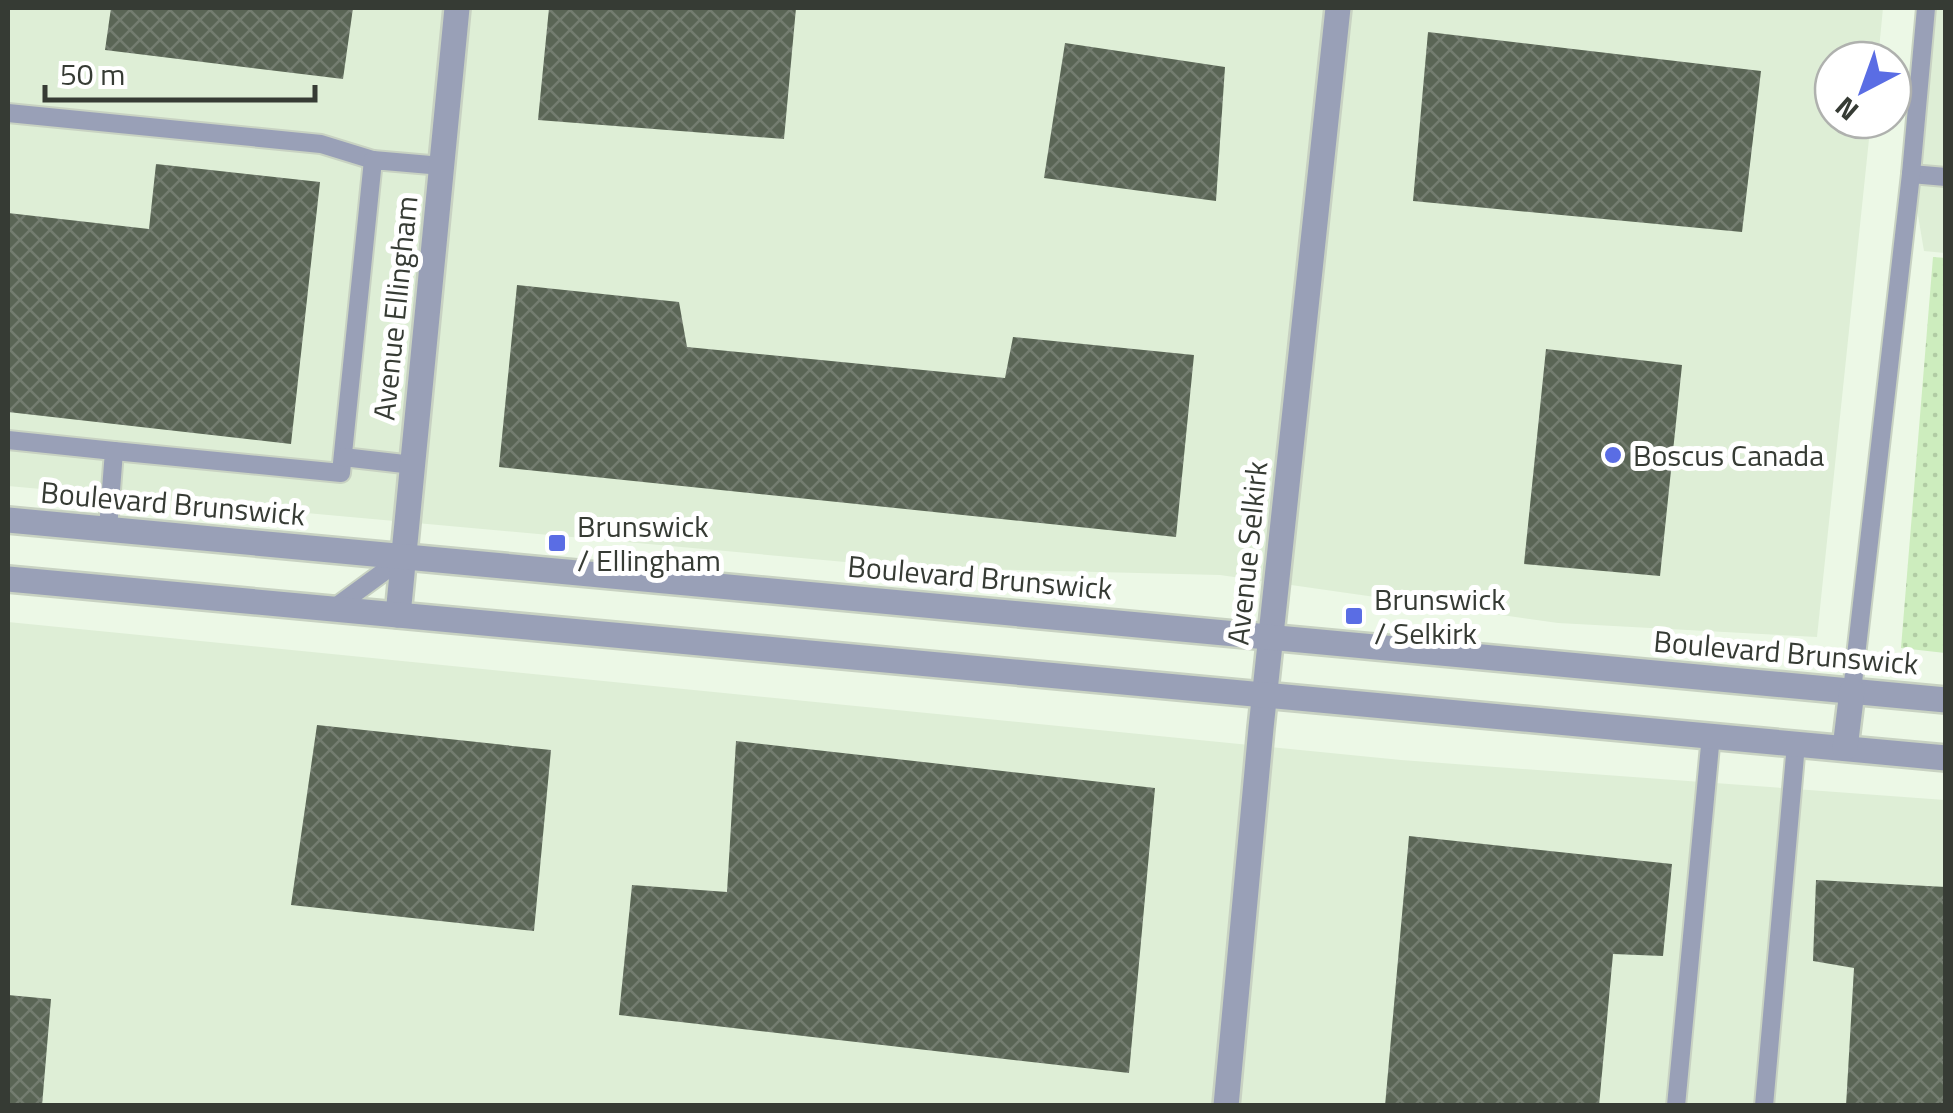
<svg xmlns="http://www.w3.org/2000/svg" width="1953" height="1113" viewBox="0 0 1953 1113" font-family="'Titillium Web',sans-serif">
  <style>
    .built { fill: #deeed6 }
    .grass { fill: url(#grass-dots) }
    .building { fill: url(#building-cross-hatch) }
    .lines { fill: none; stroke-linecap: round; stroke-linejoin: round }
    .service-casing { stroke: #c8d2c2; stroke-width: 22 }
    .minor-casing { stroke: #c8d2c2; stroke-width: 30 }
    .tertiary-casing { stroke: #c8d2c2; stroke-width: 30 }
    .service { stroke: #99a0b7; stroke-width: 18 }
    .minor { stroke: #99a0b7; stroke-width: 25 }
    .tertiary { stroke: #99a0b7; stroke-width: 25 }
    .poi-dot { fill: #5a6de4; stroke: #fff; stroke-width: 4 }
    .labels { text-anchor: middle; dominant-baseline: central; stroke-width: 10; stroke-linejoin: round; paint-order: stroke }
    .street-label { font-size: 30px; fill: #363b34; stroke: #fff }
    .poi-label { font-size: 30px; fill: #363b34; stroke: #fff; text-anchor: start }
  </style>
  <defs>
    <pattern id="grass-dots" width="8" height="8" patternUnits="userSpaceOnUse" patternTransform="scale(2.5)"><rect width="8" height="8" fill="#cdedbe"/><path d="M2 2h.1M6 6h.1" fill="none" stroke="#b1cca4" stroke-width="1.8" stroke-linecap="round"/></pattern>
    <pattern id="building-cross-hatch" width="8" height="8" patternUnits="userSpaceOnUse" patternTransform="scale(2.5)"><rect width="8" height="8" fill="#5a6555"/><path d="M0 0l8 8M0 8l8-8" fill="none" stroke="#747d70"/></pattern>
  </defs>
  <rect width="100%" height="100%" fill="#ecf8e6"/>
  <g class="built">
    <polygon points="8,8 1883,8 1878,60 1833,60 1833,120 1871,120 1817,637 1558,623 1220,575 901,567 8,486"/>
    <polygon points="1924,8 1945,8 1945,253 1924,251 1911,174"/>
    <polygon points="8,622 1401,760 1945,800 1945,1105 8,1105"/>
  </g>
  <polygon class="grass" points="1933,257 1946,258 1945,653 1901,648"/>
  <g class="building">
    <polygon points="111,8 353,8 343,79 105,50"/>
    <polygon points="549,8 796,8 784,139 538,120"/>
    <polygon points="1428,32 1761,71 1742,232 1413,201"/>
    <polygon points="1065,43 1225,67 1216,201 1044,178"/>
    <polygon points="156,164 320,182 291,444 8,412 8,213 149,229"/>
    <polygon points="517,285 679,302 687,347 1005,378 1013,337 1194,355 1176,537 499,467"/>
    <polygon points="1546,349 1682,365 1660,576 1524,564"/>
    <polygon points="317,725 551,750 534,931 291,905"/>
    <polygon points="736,741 1155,788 1129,1073 619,1015 632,885 727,892"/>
    <polygon points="1409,836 1672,864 1663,956 1613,954 1599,1106 1385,1106"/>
    <polygon points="1816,880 1946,887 1946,1106 1846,1106 1854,968 1813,961"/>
    <polygon points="8,995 51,999 42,1106 8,1106"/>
  </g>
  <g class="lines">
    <defs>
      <g id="service">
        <polyline points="8,113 321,144 373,160"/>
        <polyline points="1911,174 1946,177"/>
        <polyline points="8,440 114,451 108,529"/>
        <polyline points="114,451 341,473 373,160 442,166"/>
        <polyline points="343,457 413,465"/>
        <polyline points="333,609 404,557"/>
        <polyline points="1852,691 1911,174 1926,8"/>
        <polyline points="1676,1106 1711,735"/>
        <polyline points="1764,1106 1796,744"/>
      </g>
      <g id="minor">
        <polyline points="398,615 457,8"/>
        <polyline points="1226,1106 1261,728 1338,8"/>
      </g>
      <g id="tertiary">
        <polyline points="8,520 1946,700"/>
        <polyline points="8,579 1946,758"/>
        <polyline points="1845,748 1852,691"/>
      </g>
    </defs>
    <use href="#service" class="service-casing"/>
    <use href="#minor" class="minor-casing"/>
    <use href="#tertiary" class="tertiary-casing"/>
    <use href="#service" class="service"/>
    <use href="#minor" class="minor"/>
    <use href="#tertiary" class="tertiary"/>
  </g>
  <g class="poi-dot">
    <circle cx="1613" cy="455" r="10"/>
    <rect x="547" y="533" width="20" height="20" rx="5"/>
    <rect x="1344" y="606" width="20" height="20" rx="5"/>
  </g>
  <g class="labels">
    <g class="street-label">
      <text transform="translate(395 308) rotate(-84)">Avenue Ellingham</text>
      <text transform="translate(173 503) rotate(5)">Boulevard Brunswick</text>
      <text transform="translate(1247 553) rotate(-84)">Avenue Selkirk</text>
      <text transform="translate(980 577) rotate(5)">Boulevard Brunswick</text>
      <text transform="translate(1786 652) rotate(5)">Boulevard Brunswick</text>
    </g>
    <g class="poi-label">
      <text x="1633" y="455">Boscus Canada</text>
      <text x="577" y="526">Brunswick<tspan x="577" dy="34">/ Ellingham</tspan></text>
      <text x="1374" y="599">Brunswick<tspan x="1374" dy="34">/ Selkirk</tspan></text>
    </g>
  </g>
  <rect width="1953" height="1113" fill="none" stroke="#363b34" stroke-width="20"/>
  <g transform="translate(1863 90) rotate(221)"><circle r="48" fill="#ffffff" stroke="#afb1ae" stroke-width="2.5"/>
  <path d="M0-8L18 38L0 25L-18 38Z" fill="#5a6de4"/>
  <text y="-15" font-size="28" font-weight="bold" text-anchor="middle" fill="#363b34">N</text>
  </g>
  <path d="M45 85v15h270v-15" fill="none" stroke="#363b34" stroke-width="5"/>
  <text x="60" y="85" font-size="30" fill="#363b34" stroke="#ffffff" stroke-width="8" paint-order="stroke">50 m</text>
</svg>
